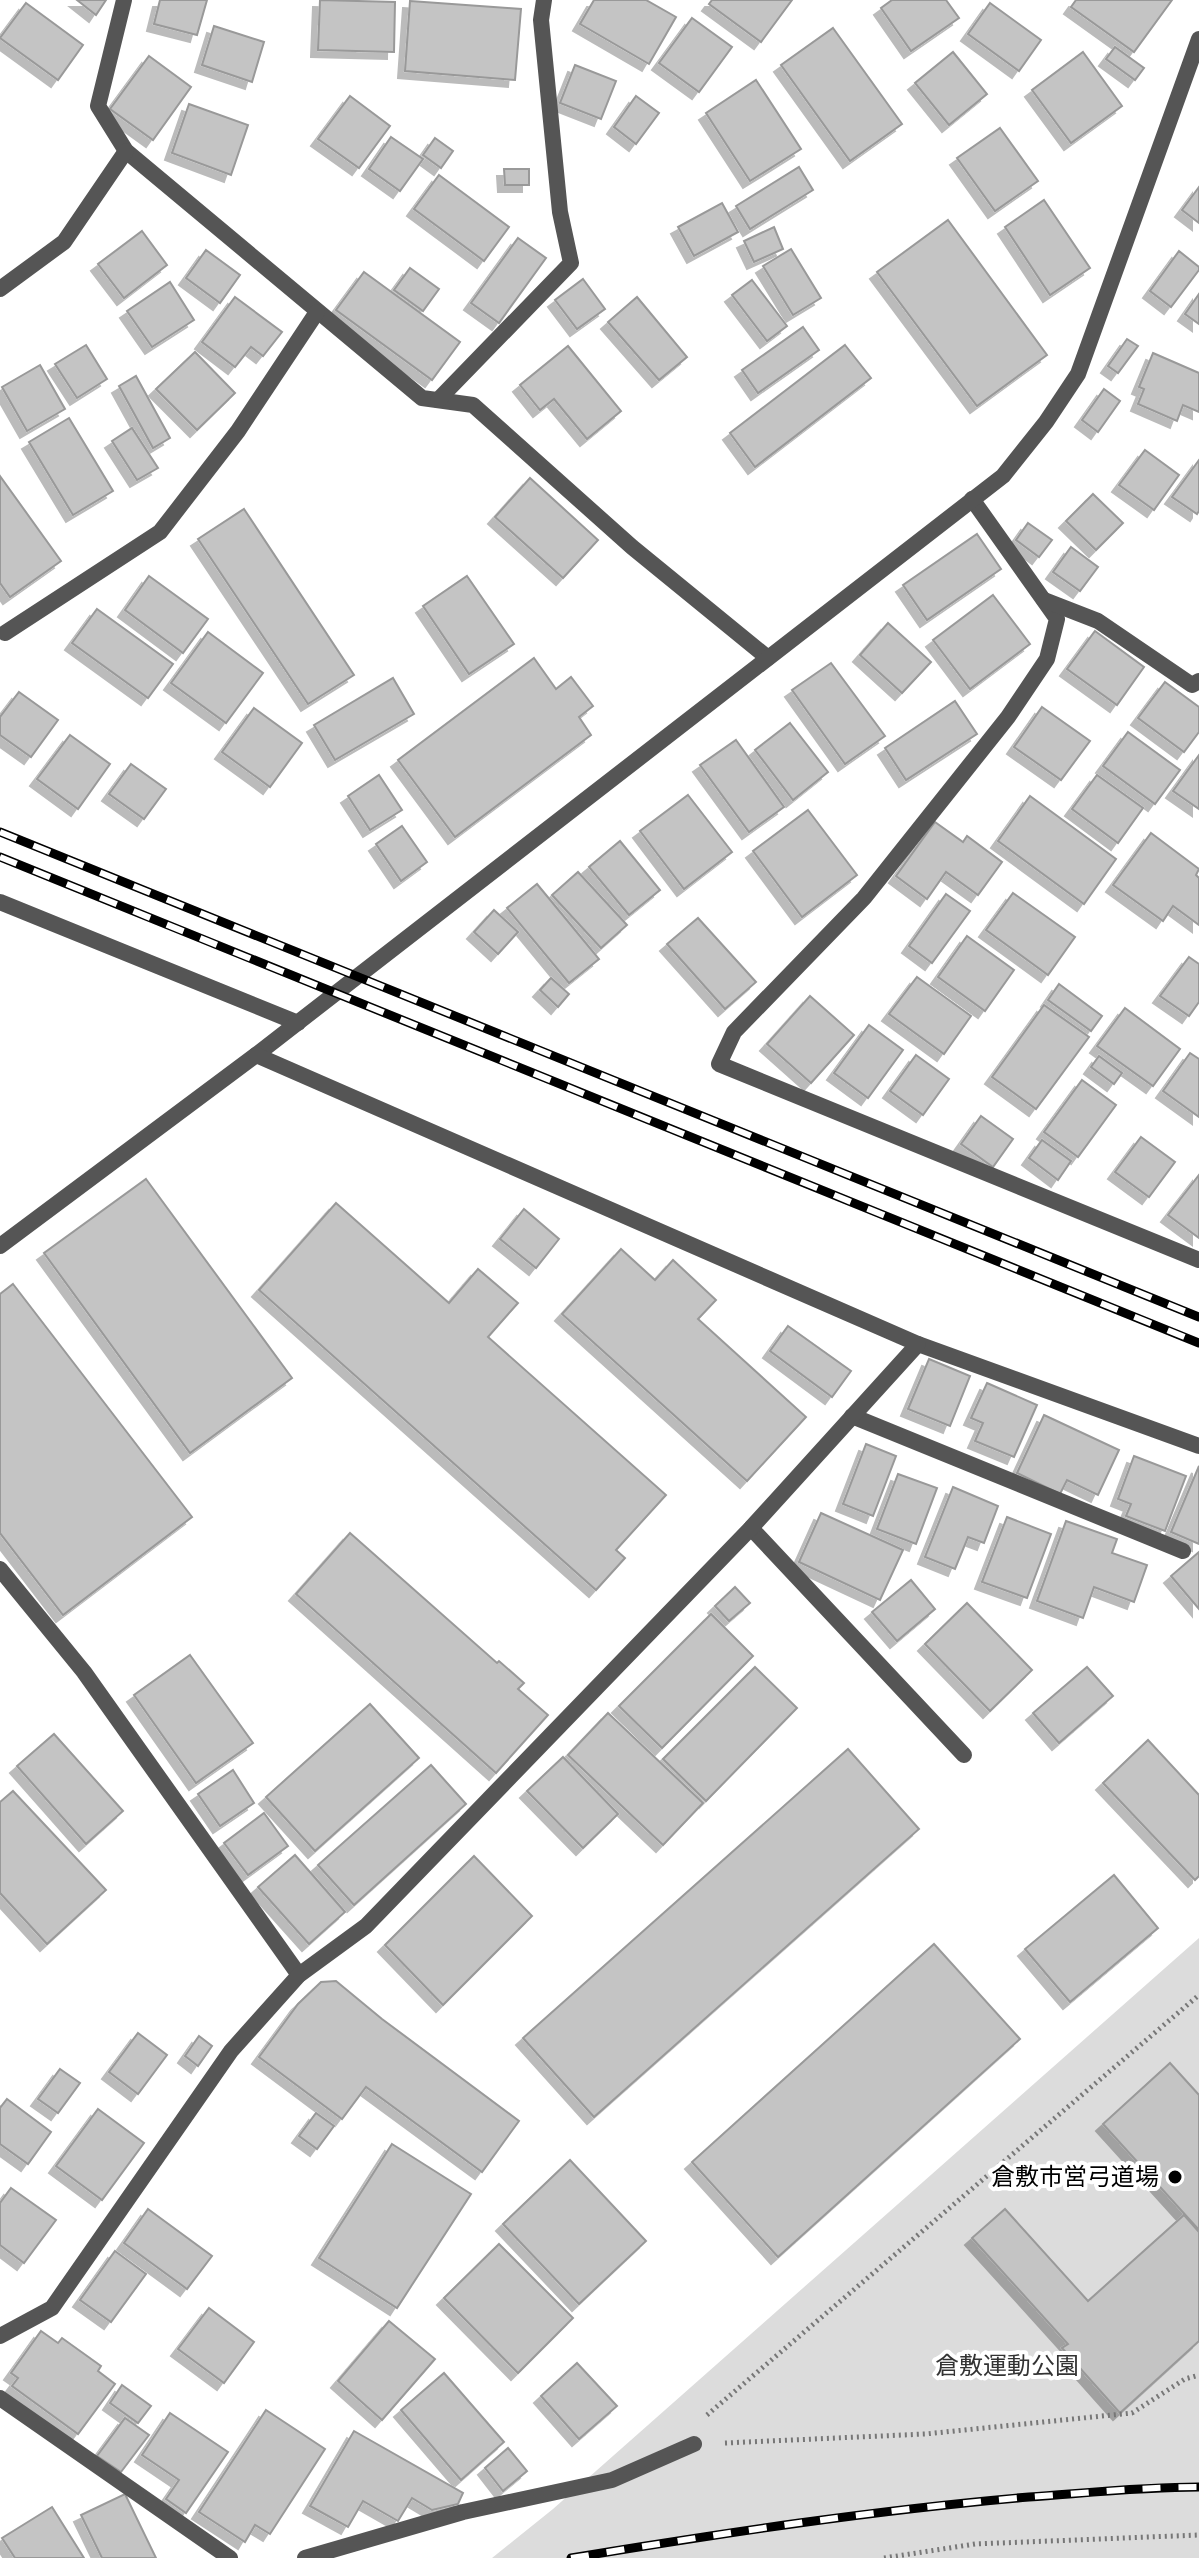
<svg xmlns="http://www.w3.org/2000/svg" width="1199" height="2558" viewBox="0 0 1199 2558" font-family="Signika,'Noto Sans JP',sans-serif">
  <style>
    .green { fill: #dcdcdc }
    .building { fill: #c4c4c4; stroke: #999; stroke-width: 2; filter: url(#shadow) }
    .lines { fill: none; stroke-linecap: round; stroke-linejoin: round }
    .path { stroke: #777; stroke-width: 5; stroke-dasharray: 2 4; stroke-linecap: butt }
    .minor { stroke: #555; stroke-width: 16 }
    .rail-casing { stroke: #000; stroke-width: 9 }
    .rail { stroke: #fff; stroke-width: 6; stroke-dasharray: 18; stroke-linecap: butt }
    .poi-dot { fill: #000; stroke: #fff; stroke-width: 3 }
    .labels { text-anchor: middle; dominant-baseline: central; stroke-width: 8; stroke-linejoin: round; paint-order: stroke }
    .poi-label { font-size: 24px; fill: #000; stroke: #fff; text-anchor: end }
    .park-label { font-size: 24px; fill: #333; stroke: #fff }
  </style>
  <defs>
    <filter id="shadow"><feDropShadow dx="-7" dy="7" stdDeviation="0" flood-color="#0004"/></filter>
  </defs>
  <rect width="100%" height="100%" fill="#fff"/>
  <polygon class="green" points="1199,1938 1199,2558 492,2558 553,2509"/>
  <g class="building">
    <polygon points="77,0 106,0 96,15"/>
    <polygon points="160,0 207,0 197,35 154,24"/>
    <polygon points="320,0 395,2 394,52 318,50"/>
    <polygon points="594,0 646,0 676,17 649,64 580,24"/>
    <polygon points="712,0 792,0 761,42 709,4"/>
    <polygon points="892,0 946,0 959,18 911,51 881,8"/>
    <polygon points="1076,0 1172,0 1134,52 1071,7"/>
    <polygon points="410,1 521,9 515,80 405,71"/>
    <polygon points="26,3 83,45 58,80 0,38"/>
    <polygon points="990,3 1041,40 1019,71 968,34"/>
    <polygon points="692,18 732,47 699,92 659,63"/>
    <polygon points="214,26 264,42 252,82 202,65"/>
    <polygon points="833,28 902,124 850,161 781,65"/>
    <polygon points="1115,47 1144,68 1135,80 1106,59"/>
    <polygon points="953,52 987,94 949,125 915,83"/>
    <polygon points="1083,52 1122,106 1071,143 1032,90"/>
    <polygon points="149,56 191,87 153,140 110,109"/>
    <polygon points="575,65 616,81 601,119 560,103"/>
    <polygon points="756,80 801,149 750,181 706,113"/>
    <polygon points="350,96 390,126 359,168 318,139"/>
    <polygon points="636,96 659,113 636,144 614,127"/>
    <polygon points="189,104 248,125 231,175 172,153"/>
    <polygon points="1000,128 1038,181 995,211 957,158"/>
    <polygon points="391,137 423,159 400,191 369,169"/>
    <polygon points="435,138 453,151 441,168 423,155"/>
    <polygon points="799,167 813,190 750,229 736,206"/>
    <polygon points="504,169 529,169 529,185 505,185"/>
    <polygon points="439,175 509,227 484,261 414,209"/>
    <polygon points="1199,187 1199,223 1182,210"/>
    <polygon points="1044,200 1090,268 1050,295 1005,227"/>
    <polygon points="722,203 738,232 694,256 678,227"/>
    <polygon points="948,220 1047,355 977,406 877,272"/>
    <polygon points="774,227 783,249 754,262 744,241"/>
    <polygon points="142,231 167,265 124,298 98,264"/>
    <polygon points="518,238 546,258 499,323 471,303"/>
    <polygon points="791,249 821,298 793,315 763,266"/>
    <polygon points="206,250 240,275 220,303 186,278"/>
    <polygon points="1179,251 1199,267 1199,270 1171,307 1150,291"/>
    <polygon points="410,268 439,289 423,311 394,290"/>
    <polygon points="364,272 460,342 432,380 336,310"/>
    <polygon points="583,279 605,309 577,329 555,300"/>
    <polygon points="752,280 787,326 767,341 732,295"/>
    <polygon points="170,282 194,320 152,347 127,311"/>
    <polygon points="1199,294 1199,324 1185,314"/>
    <polygon points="235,297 282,332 263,356 251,347 235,367 202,342"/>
    <polygon points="637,297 687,357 659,380 608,322"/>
    <polygon points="803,327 819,350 758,393 742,370"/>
    <polygon points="1127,339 1138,346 1118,373 1108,366"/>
    <polygon points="86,345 107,379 77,398 55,364"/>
    <polygon points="845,345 871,378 755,467 730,433"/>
    <polygon points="568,346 621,411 587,439 554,399 540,410 520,385"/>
    <polygon points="195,352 235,393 197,430 156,389"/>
    <polygon points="1153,353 1199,373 1199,412 1183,405 1177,421 1138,404 1144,389 1139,387"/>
    <polygon points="40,365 65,409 27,431 2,387"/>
    <polygon points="136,376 170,438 153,448 119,386"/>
    <polygon points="1104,389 1120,401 1098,432 1082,420"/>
    <polygon points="69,418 113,491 73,515 29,442"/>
    <polygon points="132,428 158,468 137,480 112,441"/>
    <polygon points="1145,450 1179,475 1154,510 1119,485"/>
    <polygon points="1199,460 1199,511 1197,514 1172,497"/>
    <polygon points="0,476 61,561 10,597 0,583"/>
    <polygon points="530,478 598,540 563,578 495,517"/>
    <polygon points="1093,494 1123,523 1096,550 1066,521"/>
    <polygon points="244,509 354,675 308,704 198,539"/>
    <polygon points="1028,523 1052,540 1039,557 1016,540"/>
    <polygon points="977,534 1001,569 927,620 903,585"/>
    <polygon points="1071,547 1098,567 1080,591 1053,572"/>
    <polygon points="149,576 208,619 183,653 125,610"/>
    <polygon points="467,576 514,644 469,674 423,606"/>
    <polygon points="993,595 1030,644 970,689 933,640"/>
    <polygon points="97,609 173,664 148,698 72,643"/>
    <polygon points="888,623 931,662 902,693 860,655"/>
    <polygon points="1095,631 1144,667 1117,705 1067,669"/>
    <polygon points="208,632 263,673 226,723 171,683"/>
    <polygon points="534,658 556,689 571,677 593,706 579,717 591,735 455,837 398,760"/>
    <polygon points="831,663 885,736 845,764 792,690"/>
    <polygon points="393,678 414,714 335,760 314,725"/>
    <polygon points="1165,682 1199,707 1199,732 1184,752 1138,718"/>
    <polygon points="19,692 58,720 31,757 0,735 0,717"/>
    <polygon points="955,701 977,734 906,780 885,748"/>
    <polygon points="1042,707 1090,741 1061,780 1014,747"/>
    <polygon points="254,708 302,743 270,787 222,752"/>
    <polygon points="790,723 828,772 793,800 755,750"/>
    <polygon points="1128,732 1180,770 1155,804 1103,766"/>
    <polygon points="70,735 110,764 78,809 37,779"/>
    <polygon points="736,740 784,807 749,832 700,765"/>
    <polygon points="1199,755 1199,809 1173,791"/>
    <polygon points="131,764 166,789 144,819 109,794"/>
    <polygon points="379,775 402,810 370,830 348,796"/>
    <polygon points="1097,775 1143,808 1118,843 1072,809"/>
    <polygon points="688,795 732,852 684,889 640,831"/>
    <polygon points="1030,796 1116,859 1084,904 998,841"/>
    <polygon points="808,810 857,875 802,917 753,851"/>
    <polygon points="935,822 963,842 967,836 1002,862 978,895 946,872 927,899 896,876"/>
    <polygon points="402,826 427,862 401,881 376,844"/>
    <polygon points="1151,833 1199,869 1196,875 1199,878 1199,925 1173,906 1163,921 1113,885"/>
    <polygon points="620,841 660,890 629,915 589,867"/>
    <polygon points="578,872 627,925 601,948 552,895"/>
    <polygon points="537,884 599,959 569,983 507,908"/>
    <polygon points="1013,893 1075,937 1048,975 986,930"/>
    <polygon points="946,894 970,911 932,963 909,946"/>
    <polygon points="494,910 518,932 498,954 474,932"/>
    <polygon points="698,918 756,982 725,1009 667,944"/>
    <polygon points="967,936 1014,970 985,1011 938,977"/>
    <polygon points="1189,957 1199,964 1199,1002 1189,1016 1160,996"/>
    <polygon points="917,977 971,1016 944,1054 889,1014"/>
    <polygon points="551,978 569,994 558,1007 540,990"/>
    <polygon points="1059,984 1102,1016 1091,1031 1048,1000"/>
    <polygon points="810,996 854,1035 811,1083 767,1044"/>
    <polygon points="1044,1005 1089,1037 1036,1109 992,1077"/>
    <polygon points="1125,1008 1180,1049 1153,1086 1097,1046"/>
    <polygon points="869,1025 903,1050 868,1098 834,1073"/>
    <polygon points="1190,1053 1199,1059 1199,1117 1163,1091"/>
    <polygon points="916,1055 949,1079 923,1115 890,1091"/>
    <polygon points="1099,1056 1122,1073 1114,1084 1091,1067"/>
    <polygon points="1082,1080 1116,1105 1078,1157 1044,1132"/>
    <polygon points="981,1116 1013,1139 993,1167 961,1144"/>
    <polygon points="1141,1137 1175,1162 1149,1197 1115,1172"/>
    <polygon points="1042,1140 1071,1161 1058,1180 1029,1158"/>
    <polygon points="1199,1175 1199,1238 1168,1215"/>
    <polygon points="146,1179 292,1378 190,1453 44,1253"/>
    <polygon points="336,1203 449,1303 478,1269 518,1303 488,1337 666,1495 616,1550 625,1558 596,1590 259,1290"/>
    <polygon points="524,1209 559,1239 536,1268 500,1239"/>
    <polygon points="621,1249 655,1280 673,1260 716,1300 698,1319 806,1417 747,1481 562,1314"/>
    <polygon points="13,1284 192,1517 63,1615 0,1533 0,1294"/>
    <polygon points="788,1326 851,1371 832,1397 770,1351"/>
    <polygon points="929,1359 970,1376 950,1426 908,1409"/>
    <polygon points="987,1383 1037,1405 1014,1457 975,1441 983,1423 971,1418"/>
    <polygon points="1044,1415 1119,1450 1098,1495 1067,1480 1060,1494 1017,1473"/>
    <polygon points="866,1444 896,1456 873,1516 843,1504"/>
    <polygon points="1134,1456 1186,1476 1165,1531 1126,1516 1131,1504 1118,1499"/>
    <polygon points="1199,1466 1199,1544 1171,1532"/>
    <polygon points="898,1474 937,1488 916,1544 877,1529"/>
    <polygon points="953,1487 998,1506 984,1543 968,1537 955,1569 925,1557"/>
    <polygon points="821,1513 903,1550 880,1600 799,1562"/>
    <polygon points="1007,1517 1051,1534 1027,1598 982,1582"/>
    <polygon points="1066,1521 1117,1539 1112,1553 1147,1565 1134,1602 1094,1587 1083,1618 1037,1601"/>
    <polygon points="350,1533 497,1663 499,1661 524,1683 518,1689 548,1715 496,1773 296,1594"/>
    <polygon points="1199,1552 1199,1609 1171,1576"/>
    <polygon points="911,1580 935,1609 897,1641 872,1612"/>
    <polygon points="735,1587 750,1603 729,1621 715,1606"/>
    <polygon points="967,1603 1032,1670 990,1711 925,1644"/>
    <polygon points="711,1614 753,1656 662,1748 619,1706"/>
    <polygon points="190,1655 253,1743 196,1783 134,1695"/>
    <polygon points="755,1667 797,1708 706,1801 663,1759"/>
    <polygon points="1087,1667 1113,1696 1059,1743 1033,1713"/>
    <polygon points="370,1704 419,1758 315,1851 266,1797"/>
    <polygon points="608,1713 703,1803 663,1845 568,1755"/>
    <polygon points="54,1734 123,1811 86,1844 17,1766"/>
    <polygon points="1148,1740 1199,1795 1199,1876 1195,1880 1103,1783"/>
    <polygon points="848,1749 919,1829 594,2117 523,2038"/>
    <polygon points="563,1757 618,1814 583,1848 527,1791"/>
    <polygon points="431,1765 466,1804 354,1905 318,1865"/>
    <polygon points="233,1770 254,1803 220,1826 198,1794"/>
    <polygon points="13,1791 106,1890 47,1944 0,1893 0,1802"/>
    <polygon points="264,1813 288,1846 248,1875 224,1843"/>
    <polygon points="295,1855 345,1912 309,1944 258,1887"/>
    <polygon points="474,1856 532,1916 443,2005 385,1945"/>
    <polygon points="1114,1875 1158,1928 1070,2002 1025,1949"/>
    <polygon points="934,1944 1020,2039 778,2257 692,2162"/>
    <polygon points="336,1981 382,2019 519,2121 482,2172 366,2087 342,2119 259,2057 298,2004 321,1982"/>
    <polygon points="138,2033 167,2055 138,2094 109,2072"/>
    <polygon points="199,2036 212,2046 198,2066 185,2056"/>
    <polygon points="1170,2063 1199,2095 1199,2230 1103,2124"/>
    <polygon points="60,2069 80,2083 58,2113 38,2099"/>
    <polygon points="7,2099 51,2132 28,2164 0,2144 0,2108"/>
    <polygon points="98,2109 144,2143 102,2200 56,2166"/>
    <polygon points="316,2113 334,2126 317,2149 299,2136"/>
    <polygon points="392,2144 471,2194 397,2308 319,2258"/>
    <polygon points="570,2160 646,2241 579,2304 503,2224"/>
    <polygon points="11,2188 56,2220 24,2263 0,2245 0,2203"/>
    <polygon points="148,2209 212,2256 187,2289 124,2243"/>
    <polygon points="1005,2209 1088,2301 1184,2215 1199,2232 1199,2341 1120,2413 1062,2348 1068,2344 972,2238"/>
    <polygon points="499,2244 573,2318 518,2373 444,2298"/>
    <polygon points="115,2251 146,2274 111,2322 80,2300"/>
    <polygon points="209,2308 254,2342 224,2383 178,2349"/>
    <polygon points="389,2321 435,2359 382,2420 338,2381"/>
    <polygon points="41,2331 58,2343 62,2338 101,2366 98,2371 115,2384 78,2434 12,2386 18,2378 11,2373"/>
    <polygon points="577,2363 617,2406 579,2439 541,2396"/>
    <polygon points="444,2373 504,2442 461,2480 401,2410"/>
    <polygon points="122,2385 151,2406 138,2423 110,2403"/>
    <polygon points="266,2410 325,2449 270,2534 255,2525 245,2542 199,2512"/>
    <polygon points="170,2413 228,2452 186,2513 166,2499 179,2480 142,2455"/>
    <polygon points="125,2418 149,2435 121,2472 97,2456"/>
    <polygon points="354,2431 463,2493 458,2504 432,2510 412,2498 398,2521 363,2501 348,2527 310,2506"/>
    <polygon points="508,2448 527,2471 503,2491 485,2468"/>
    <polygon points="125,2494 156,2558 102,2558 81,2515"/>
    <polygon points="52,2507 84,2558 15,2558 2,2538"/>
  </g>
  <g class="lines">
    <g class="path">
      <polyline points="707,2415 1199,1995"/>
      <polyline points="725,2443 925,2434 1132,2413 1185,2379 1199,2375"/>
      <polyline points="884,2558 975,2544 1199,2535"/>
    </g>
    <g class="minor">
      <polyline points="124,0 98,106 126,151 422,398 473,405 632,547 768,658"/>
      <polyline points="0,289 64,242 126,151"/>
      <polyline points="438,400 571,263 560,212 541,20 544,0"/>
      <polyline points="972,499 1057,619 1047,659 1008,717 864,898 734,1032 719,1064 1199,1260"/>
      <polyline points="1044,600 1098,621 1192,685 1199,681"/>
      <polyline points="5,633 160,532 238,431 317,312"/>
      <polyline points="0,902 298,1023"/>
      <polyline points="0,1246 256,1055 1003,476 1046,422 1078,374 1199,39"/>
      <polyline points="918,1344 1199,1446"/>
      <polyline points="852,1416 1183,1551"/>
      <polyline points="751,1528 964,1755"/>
      <polyline points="0,1569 84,1672 299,1975"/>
      <polyline points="0,2336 52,2308 231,2051 299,1975 366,1926 751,1528 918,1344 256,1055"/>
      <polyline points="0,2398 230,2558"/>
      <polyline points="305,2558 463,2512 612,2480 694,2444"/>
    </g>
    <defs>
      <g id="rail">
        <polyline points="0,832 1199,1317"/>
        <polyline points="0,857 1199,1343"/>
        <path d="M 571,2558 C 723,2533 875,2510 1029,2497 C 1086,2493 1142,2487 1199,2487"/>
      </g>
    </defs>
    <use href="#rail" class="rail-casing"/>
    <use href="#rail" class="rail"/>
  </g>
  <circle class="poi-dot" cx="1175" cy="2177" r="8"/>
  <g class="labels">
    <g class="poi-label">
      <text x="1159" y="2177">倉敷市営弓道場</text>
    </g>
    <g class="park-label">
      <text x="1007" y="2366">倉敷運動公園</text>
    </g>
  </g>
</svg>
